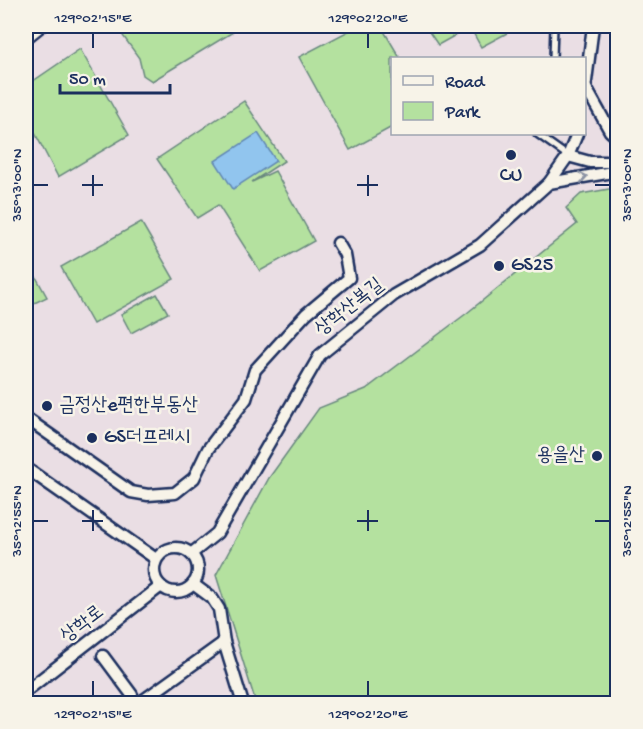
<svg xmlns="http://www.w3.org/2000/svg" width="643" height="729" viewBox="0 0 643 729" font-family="'Gochi Hand','Poor Story',sans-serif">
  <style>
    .green { fill: #b4e19f; stroke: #68887e; stroke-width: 1.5 }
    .water { fill: #91c5ee; stroke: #6289b4; stroke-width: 1.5 }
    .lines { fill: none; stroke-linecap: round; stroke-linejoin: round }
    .lane-casing { stroke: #1b2f5e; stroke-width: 10 }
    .street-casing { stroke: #1b2f5e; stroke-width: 15 }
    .lane { stroke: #f7f3e8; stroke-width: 5 }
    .street { stroke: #f7f3e8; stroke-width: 10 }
    .oneway { stroke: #8991a3 }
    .ticks { fill: none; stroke: #1b2f5e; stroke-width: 2 }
    .poi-dot { fill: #1b2f5e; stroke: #f7f3e8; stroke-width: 2 }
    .labels { text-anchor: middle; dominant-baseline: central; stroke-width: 5; stroke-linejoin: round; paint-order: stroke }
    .poi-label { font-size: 20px; fill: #1b2f5e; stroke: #f7f3e8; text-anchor: start }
    .street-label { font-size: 20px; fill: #1b2f5e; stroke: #f7f3e8 }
    .neatline { fill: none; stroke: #1b2f5e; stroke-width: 2 }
    .ticks-label { font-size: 15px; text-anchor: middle; fill: #1b2f5e }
  </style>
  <rect width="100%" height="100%" fill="#eadee4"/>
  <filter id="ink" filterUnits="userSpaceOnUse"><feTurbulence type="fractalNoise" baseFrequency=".0167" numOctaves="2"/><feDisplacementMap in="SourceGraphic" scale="12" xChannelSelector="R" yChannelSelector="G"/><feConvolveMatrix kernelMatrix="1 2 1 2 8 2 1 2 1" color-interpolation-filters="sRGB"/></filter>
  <g filter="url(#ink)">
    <g class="green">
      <polygon points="116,26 229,26 233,32 152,81 143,75 139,58"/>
      <polygon points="358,26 381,26 400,58 392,58 392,127 350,150 299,57"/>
      <polygon points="425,26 511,26 513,30 481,47 470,27 438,45"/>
      <polygon points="80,49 129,135 58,177 26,116 26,86"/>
      <polygon points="244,101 284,161 252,182 275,171 314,241 260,271 218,205 197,218 157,159"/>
      <polygon points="609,189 618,189 617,703 256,703 216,575 269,478 319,408 366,389 467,313 577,224 566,208 581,194"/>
      <polygon points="141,222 174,279 93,324 61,267"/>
      <polygon points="26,259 47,297 26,307"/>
      <polygon points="157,294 168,313 131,333 121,314"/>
    </g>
    <polygon class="water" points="258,133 276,161 233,189 215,161"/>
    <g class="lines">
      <defs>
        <g id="lane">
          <polyline points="553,58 554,26"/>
          <polyline points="537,134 568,156"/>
        </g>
        <g id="street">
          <polyline points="26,38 41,26"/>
          <polyline points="586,88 610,131 618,138"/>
          <polyline points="584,97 593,26"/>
          <polyline points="568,156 590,162 618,162"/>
          <polyline points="549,183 618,171"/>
          <polyline points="26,418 131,492 148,495 175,493 194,478 208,449 246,399 255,370 306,314 349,278 345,255 338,243"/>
          <polyline points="26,468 156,559"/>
          <circle cx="176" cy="570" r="22"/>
          <polyline points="191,554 217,533 320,355 394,295 480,245 549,183 568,156 577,134"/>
          <polyline points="193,584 212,598 219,609 224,642 243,704"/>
          <polyline points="103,656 132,695"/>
          <polyline points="26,691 161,586"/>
          <polyline points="138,704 224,642"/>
        </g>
      </defs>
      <use href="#lane" class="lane-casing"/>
      <use href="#street" class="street-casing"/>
      <use href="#lane" class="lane"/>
      <use href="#street" class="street"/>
    </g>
    <defs><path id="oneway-chevron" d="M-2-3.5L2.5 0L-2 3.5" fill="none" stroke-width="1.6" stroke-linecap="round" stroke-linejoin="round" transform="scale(1.5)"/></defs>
    <use class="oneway" href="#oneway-chevron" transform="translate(583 177) rotate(-10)"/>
  </g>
  <path class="ticks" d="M 93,33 L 93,48M 368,33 L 368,48M 93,175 L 93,196M 368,175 L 368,196M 33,185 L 48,185M 82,185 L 103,185M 357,185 L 378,185M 595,185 L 610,185M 93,510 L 93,531M 368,510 L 368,531M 33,521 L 48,521M 82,521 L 103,521M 357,521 L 378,521M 595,521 L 610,521M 93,681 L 93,696M 368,681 L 368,696"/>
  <g class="poi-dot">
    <circle cx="511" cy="155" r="6"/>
    <circle cx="499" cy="266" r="6"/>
    <circle cx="47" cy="406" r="6"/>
    <circle cx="92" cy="438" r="6"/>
    <circle cx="597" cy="456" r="6"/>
  </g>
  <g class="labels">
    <g class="poi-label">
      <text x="511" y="176" text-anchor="middle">CU</text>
      <text x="511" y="266">GS25</text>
      <text x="59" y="406">금정산e편한부동산</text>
      <text x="104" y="438">GS더프레시</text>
      <text x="585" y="456" text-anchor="end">용을산</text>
    </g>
    <g class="street-label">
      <text transform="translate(350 308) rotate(-38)">상학산복길</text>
      <text transform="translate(83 625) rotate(-37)">상학로</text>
    </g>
  </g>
  <rect width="643" height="729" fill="none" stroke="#f7f3e8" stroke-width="66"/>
  <rect x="391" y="57" width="195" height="78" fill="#f7f3e8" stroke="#9fa5b1" stroke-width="1.5"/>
  <rect x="403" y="76" width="30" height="9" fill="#f7f3e8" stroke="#9fa5b1" stroke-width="1.5"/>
  <text x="445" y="87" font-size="18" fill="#1b2f5e">Road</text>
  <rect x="403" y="102" width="30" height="18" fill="#b4e19f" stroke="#9fa5b1" stroke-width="1.5"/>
  <text x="445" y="117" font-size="18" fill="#1b2f5e">Park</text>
  <path d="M60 84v9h110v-9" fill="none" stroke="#1b2f5e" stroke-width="3"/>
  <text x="69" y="84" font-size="18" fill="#1b2f5e" stroke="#f7f3e8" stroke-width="4.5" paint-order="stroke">50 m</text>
  <rect x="33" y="33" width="577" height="663" class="neatline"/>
  <g class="ticks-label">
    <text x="93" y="22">129°02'15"E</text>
    <text x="368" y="22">129°02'20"E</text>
    <text transform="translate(16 185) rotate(-90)" y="5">35°13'00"N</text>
    <text transform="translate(626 185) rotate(-90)" y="5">35°13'00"N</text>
    <text transform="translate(16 521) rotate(-90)" y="5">35°12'55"N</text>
    <text transform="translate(626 521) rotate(-90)" y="5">35°12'55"N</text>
    <text x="93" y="718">129°02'15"E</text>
    <text x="368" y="718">129°02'20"E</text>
  </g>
</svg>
